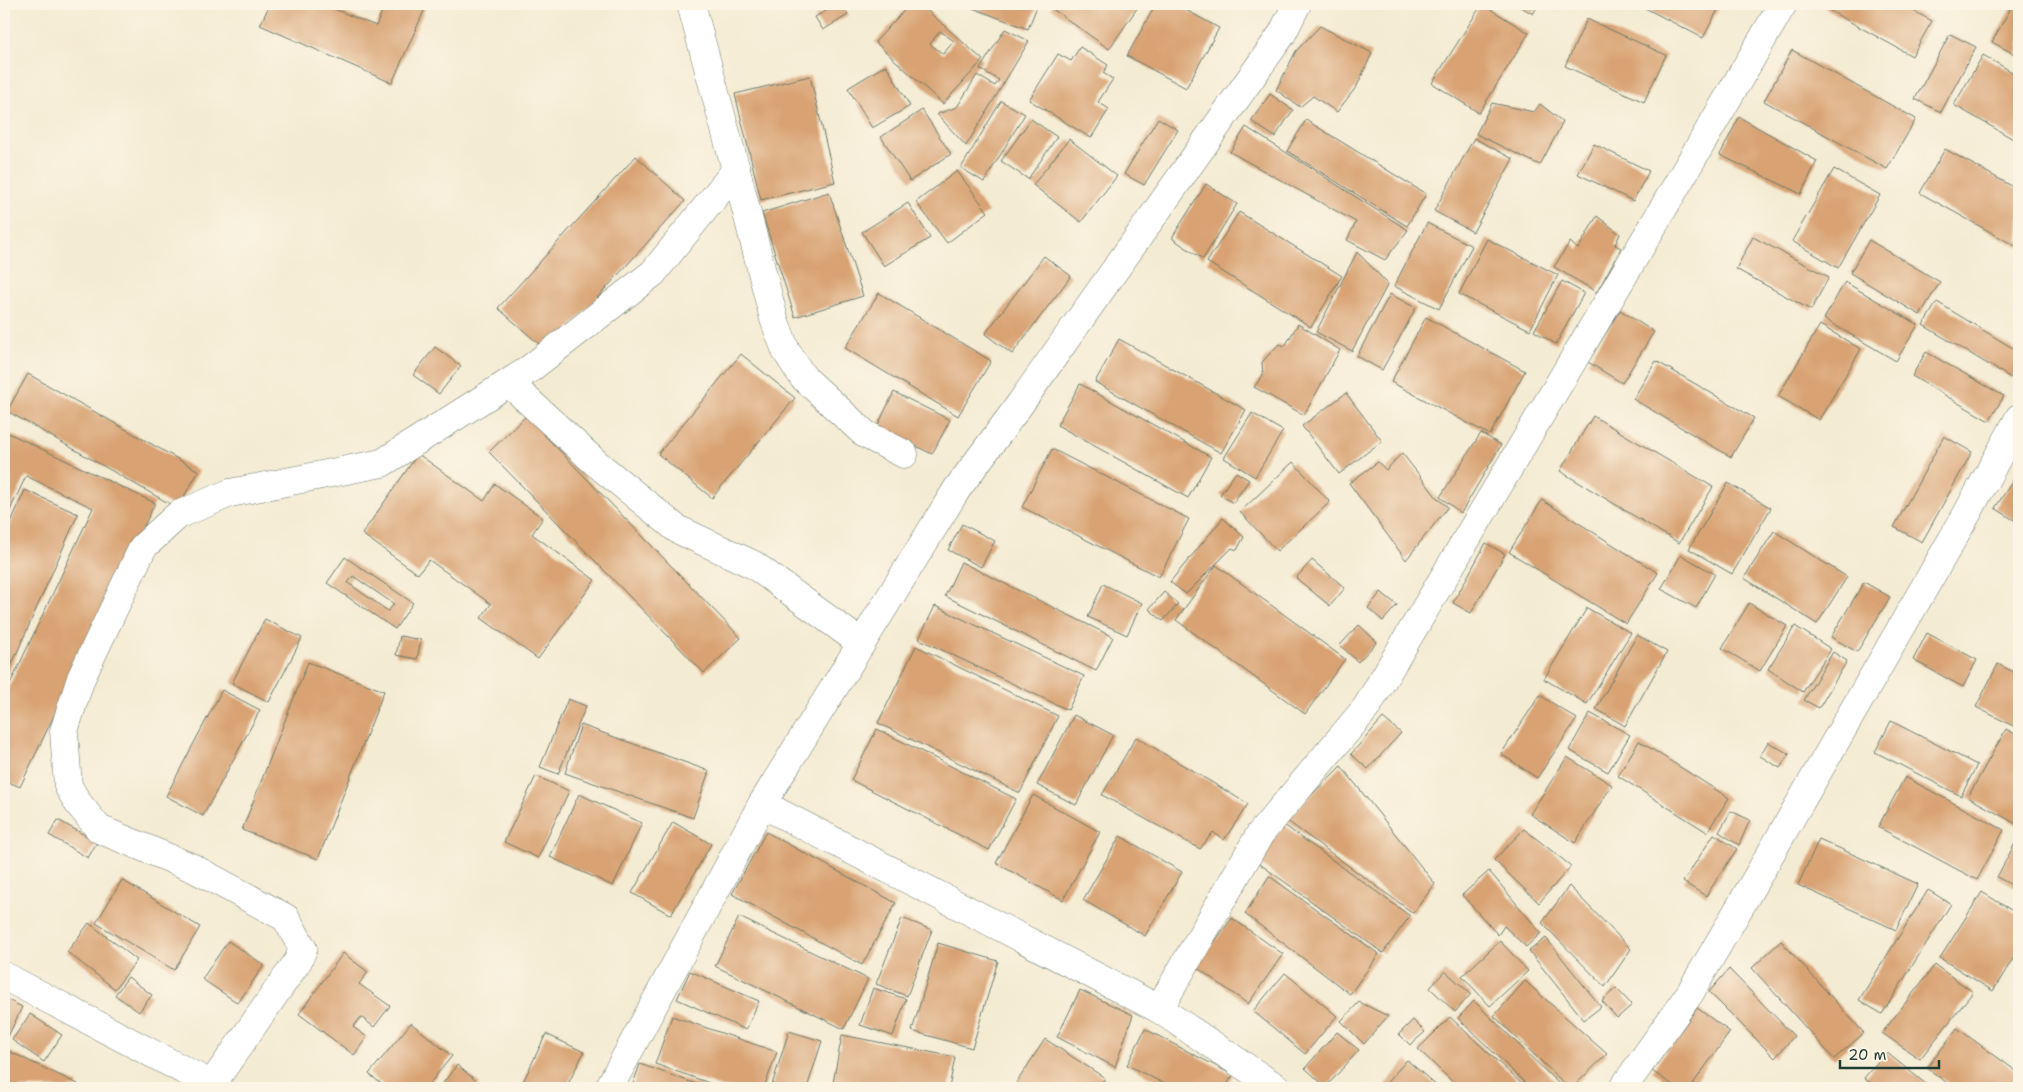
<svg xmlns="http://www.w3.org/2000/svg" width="2023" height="1092" viewBox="0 0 2023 1092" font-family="'Shantell Sans',sans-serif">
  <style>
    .building { fill: #d8a272; fill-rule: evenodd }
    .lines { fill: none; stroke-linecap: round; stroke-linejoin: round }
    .minor-casing { stroke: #6a7a6c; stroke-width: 29 }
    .minor { stroke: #fff; stroke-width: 28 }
  </style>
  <rect width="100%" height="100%" fill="#fcf5e5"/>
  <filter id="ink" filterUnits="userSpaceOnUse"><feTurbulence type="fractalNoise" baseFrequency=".02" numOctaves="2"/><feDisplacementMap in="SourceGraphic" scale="10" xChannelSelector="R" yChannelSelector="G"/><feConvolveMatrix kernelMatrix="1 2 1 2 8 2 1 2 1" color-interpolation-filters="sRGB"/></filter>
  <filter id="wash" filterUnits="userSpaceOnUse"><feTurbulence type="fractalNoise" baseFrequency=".0096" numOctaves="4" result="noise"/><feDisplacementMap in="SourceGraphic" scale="20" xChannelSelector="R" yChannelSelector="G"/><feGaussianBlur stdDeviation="1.12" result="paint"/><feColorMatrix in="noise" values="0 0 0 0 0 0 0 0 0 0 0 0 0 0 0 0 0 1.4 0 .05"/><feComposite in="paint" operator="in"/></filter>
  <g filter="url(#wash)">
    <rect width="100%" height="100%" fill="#f4ebd3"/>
    <g id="blocks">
      <g class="building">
        <polygon points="270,4 328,4 327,6 376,26 385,4 427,4 392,83 260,25"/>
        <polygon points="838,4 841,4 848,15 823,30 815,17"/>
        <path d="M 910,4 L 920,4 L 983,60 L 943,104 L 875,42 ZM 940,31 L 954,41 L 943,54 L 930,44 Z"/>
        <polygon points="962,4 1038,4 1028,29"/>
        <polygon points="1054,4 1140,4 1109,49 1051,8"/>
        <polygon points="1156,4 1175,4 1219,28 1186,88 1127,56"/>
        <polygon points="1482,4 1529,33 1479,113 1432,83"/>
        <polygon points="1516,4 1539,4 1533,14"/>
        <polygon points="1647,4 1721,4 1703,38 1645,8"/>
        <polygon points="1827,4 1901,4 1932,21 1912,56 1825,8"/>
        <polygon points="2013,4 2019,4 2019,49 2016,55 1992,42"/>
        <polygon points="1587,19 1666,55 1644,102 1565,66"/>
        <polygon points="1320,26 1372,53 1357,86 1337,112 1313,96 1300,107 1276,90 1296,51"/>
        <polygon points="1005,29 1029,41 966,146 937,114 957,107 977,75 995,86 999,80 980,69"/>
        <polygon points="1950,34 1976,47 1941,112 1915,99"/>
        <polygon points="1080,47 1108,65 1103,73 1113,79 1098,102 1109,109 1091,138 1029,100 1058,54 1071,61"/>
        <polygon points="1792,50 1916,119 1887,169 1764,101"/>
        <polygon points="1983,55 2019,76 2019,134 2015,140 1954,105"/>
        <polygon points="886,65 910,106 872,128 848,88"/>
        <polygon points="810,76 835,182 761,200 735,94"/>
        <polygon points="1270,94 1293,110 1275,137 1251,121"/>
        <polygon points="1001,101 1025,114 984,182 961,168"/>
        <polygon points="1492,103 1534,112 1540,104 1563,122 1540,165 1476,134"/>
        <polygon points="922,110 951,154 910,181 881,137"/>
        <polygon points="1739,117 1817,161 1801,194 1720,155"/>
        <polygon points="1158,118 1178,130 1144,185 1124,174"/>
        <polygon points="1031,119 1057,137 1028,179 1001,161"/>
        <polygon points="1306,120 1426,194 1407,226 1287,151"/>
        <polygon points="1246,127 1408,230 1385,260 1347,240 1356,222 1230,152"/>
        <polygon points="1474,138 1513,159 1473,232 1434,211"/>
        <polygon points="1069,139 1117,176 1081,222 1033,185"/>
        <polygon points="1594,144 1649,171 1633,201 1578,174"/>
        <polygon points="1945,149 2019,190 2019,248 1920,193"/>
        <polygon points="636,156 685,201 548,352 498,308"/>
        <polygon points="1834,169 1880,195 1838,268 1792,241"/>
        <polygon points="957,171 988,212 947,243 916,202"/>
        <polygon points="1206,184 1237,204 1203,259 1173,239 1173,236"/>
        <polygon points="829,192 863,296 795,317 762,213"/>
        <polygon points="908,203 930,238 884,266 862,232"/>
        <polygon points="1239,212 1342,276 1311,327 1207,262"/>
        <polygon points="1597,216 1620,234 1615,245 1621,248 1597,292 1554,267 1570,242 1578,249"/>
        <polygon points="1427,223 1472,246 1439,309 1394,286"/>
        <polygon points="1753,237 1829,277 1811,310 1736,269"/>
        <polygon points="1487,239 1558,275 1530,330 1459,294"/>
        <polygon points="1869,240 1940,282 1920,315 1850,273"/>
        <polygon points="1357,252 1388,284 1352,351 1316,332"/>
        <polygon points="1044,256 1071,276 1012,354 985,334"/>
        <polygon points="1562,281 1584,293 1556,344 1534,331"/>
        <polygon points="1845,282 1918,325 1896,361 1824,319"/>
        <polygon points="879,293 991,361 958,416 845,348"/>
        <polygon points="1390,294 1416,308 1382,370 1357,356"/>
        <polygon points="1937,302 2019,352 2019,364 2011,378 1923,325"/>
        <polygon points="1620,310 1654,332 1622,383 1588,362"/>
        <polygon points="1426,317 1525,371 1490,435 1391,382"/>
        <polygon points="1298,324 1340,350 1304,415 1254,387 1263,375 1262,362 1279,344 1285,346"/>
        <polygon points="1820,325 1861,349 1819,420 1778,396"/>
        <polygon points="1119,339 1246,410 1221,453 1095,382"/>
        <polygon points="435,347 461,366 439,394 413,375"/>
        <polygon points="1926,352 2004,396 1989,421 1912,376"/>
        <polygon points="741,354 795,398 712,498 658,454"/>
        <polygon points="1656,361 1754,418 1731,457 1633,399"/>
        <polygon points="28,374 199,471 177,508 7,411"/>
        <polygon points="1080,384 1211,457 1188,498 1057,425"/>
        <polygon points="894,392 950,420 932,454 877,427"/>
        <polygon points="1346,393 1382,441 1339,474 1302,426"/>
        <polygon points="1252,413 1283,431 1255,477 1224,458"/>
        <polygon points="526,416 741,638 704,673 489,452"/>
        <polygon points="1593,416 1713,487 1679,543 1560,471"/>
        <polygon points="4,431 155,503 20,787 4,780 4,697 93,508 26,476 4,523"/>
        <polygon points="1481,433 1501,445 1461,513 1440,497"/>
        <polygon points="1944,436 1972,452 1922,542 1894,527"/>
        <polygon points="1052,449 1189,519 1159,577 1022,507"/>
        <polygon points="1402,453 1438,499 1448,507 1406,560 1349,483 1378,462 1386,470"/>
        <polygon points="418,454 484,501 495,484 543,518 532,534 595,580 538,659 481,618 491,604 429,560 418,574 362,534"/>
        <polygon points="1293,462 1330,502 1277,551 1240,512"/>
        <polygon points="2019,471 2019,512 2014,520 1995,508"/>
        <polygon points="1236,472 1249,480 1233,503 1220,495"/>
        <polygon points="1728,483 1771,508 1732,574 1689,549"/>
        <polygon points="25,490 78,514 4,682 4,538"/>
        <polygon points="1542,500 1658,573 1626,624 1509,552"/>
        <polygon points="1223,518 1244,537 1237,550 1232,548 1186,594 1170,582"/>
        <polygon points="962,524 995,541 981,567 948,550"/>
        <polygon points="1774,531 1847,577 1817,624 1744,578"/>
        <polygon points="1486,543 1505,554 1471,613 1453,603"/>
        <polygon points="1681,555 1715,574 1696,608 1661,589"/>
        <path d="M 345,557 L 413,603 L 395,629 L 327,583 ZM 353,576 L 394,604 L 388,611 L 348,583 Z"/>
        <polygon points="1312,560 1345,588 1330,606 1296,578"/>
        <polygon points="961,562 1113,637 1096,671 945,596"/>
        <polygon points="1216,565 1345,659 1305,714 1176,620"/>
        <polygon points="1864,582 1890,597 1857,652 1831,637"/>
        <polygon points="1103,584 1142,603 1127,635 1088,617"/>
        <polygon points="1164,592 1178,604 1163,621 1149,609"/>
        <polygon points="1381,592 1397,605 1383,621 1368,608"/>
        <polygon points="1749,603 1787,626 1760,671 1722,648"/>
        <polygon points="935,606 1084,676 1068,710 919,639"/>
        <polygon points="1587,608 1631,633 1587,704 1544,679"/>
        <polygon points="265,619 302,638 269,702 232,683"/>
        <polygon points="1359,625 1377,642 1358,662 1340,645"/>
        <polygon points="1795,626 1831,649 1803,692 1768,669"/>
        <polygon points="1927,633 1977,660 1963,687 1913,660"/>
        <polygon points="1637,635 1667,652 1625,726 1596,709"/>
        <polygon points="400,636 421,640 417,659 396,655"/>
        <polygon points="916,646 1058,716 1020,793 878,723"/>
        <polygon points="1833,652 1847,661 1819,708 1804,700"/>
        <polygon points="308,662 384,691 318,859 242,830"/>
        <polygon points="1998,664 2019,675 2019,729 1976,707"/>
        <polygon points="222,690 260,710 203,816 166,796"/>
        <polygon points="1540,695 1577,719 1537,778 1501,754"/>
        <polygon points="568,699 586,706 558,774 540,767"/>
        <polygon points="1590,713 1630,735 1608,772 1569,750"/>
        <polygon points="1074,715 1113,735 1076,805 1037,785"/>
        <polygon points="1383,718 1401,733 1368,769 1351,754"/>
        <polygon points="1891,721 1977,765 1961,796 1875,752"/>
        <polygon points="581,725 709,771 693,818 565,773"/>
        <polygon points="877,729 1016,799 989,850 851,780"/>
        <polygon points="2006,729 2019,736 2018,825 1968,797"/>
        <polygon points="1136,737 1248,804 1224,840 1213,832 1200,849 1102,795"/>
        <polygon points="1639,741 1729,798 1707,832 1618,776"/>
        <polygon points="1768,742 1789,754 1780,768 1760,756"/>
        <polygon points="1567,757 1612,785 1575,843 1530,814"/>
        <polygon points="1341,766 1435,884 1413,913 1286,820"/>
        <polygon points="536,776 569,791 538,858 504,842"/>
        <polygon points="1905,777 2004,830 1977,880 1878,827"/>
        <polygon points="579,794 642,823 613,886 550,857"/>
        <polygon points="1033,795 1100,832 1063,900 996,863"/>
        <polygon points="1731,811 1750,820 1739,845 1719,832"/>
        <polygon points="58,820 97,842 88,858 49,835"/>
        <polygon points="673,822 711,844 671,915 632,893"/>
        <polygon points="1284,825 1410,916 1383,953 1257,862"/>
        <polygon points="1524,829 1571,866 1539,903 1494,860"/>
        <polygon points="766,832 896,903 862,965 732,894"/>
        <polygon points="1714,834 1737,849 1706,896 1683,882"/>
        <polygon points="1120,836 1182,872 1145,936 1083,900"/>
        <polygon points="2019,836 2019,889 1997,877"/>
        <polygon points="1819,839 1918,884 1896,930 1798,885"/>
        <polygon points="1489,871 1541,933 1526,947 1504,926 1498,935 1462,895"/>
        <polygon points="1269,876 1379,954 1350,994 1245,914"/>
        <polygon points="122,880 200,927 174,970 96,923"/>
        <polygon points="1569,886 1631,949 1605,987 1542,923"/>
        <polygon points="1928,890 1951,904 1882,1014 1859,1000"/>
        <polygon points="1982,892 2019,915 2019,949 1993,991 1940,958"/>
        <polygon points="739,917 868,979 844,1029 715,966"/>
        <polygon points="902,918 932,930 907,996 876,984"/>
        <polygon points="1232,918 1283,954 1248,1004 1196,967"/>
        <polygon points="89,923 137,960 115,989 67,952"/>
        <polygon points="1546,938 1601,1007 1584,1020 1529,951"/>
        <polygon points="228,941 264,965 238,1003 202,979"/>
        <polygon points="1500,941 1528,971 1490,1006 1462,976"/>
        <polygon points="1781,941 1864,1033 1834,1059 1752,968"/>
        <polygon points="938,943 998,961 972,1048 912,1031"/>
        <polygon points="343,953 368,972 359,984 390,1006 374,1027 361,1017 353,1027 367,1037 354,1055 299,1014"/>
        <polygon points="1935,965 1973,992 1920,1059 1882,1033"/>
        <polygon points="1729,969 1794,1036 1775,1058 1709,992"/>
        <polygon points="690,971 759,1001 746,1030 677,999"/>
        <polygon points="1445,971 1471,994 1455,1012 1430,988"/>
        <polygon points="1285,973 1337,1016 1305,1054 1253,1011"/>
        <polygon points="128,977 152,995 139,1012 115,995"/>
        <polygon points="1525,981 1607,1054 1572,1088 1569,1088 1494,1016"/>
        <polygon points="873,988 906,999 893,1036 860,1025"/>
        <polygon points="1616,988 1632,1005 1617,1018 1602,1001"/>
        <polygon points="1080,990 1133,1015 1115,1067 1057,1037"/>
        <polygon points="4,998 22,1007 7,1039 4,1038"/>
        <polygon points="1474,1001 1563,1088 1530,1088 1458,1018"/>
        <polygon points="1359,1002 1388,1016 1364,1044 1341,1021"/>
        <polygon points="1697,1008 1730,1032 1690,1088 1677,1088 1652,1071"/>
        <polygon points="30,1014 62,1035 44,1062 12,1040"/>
        <polygon points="672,1016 777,1052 764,1088 724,1088 655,1064"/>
        <polygon points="1450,1017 1526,1088 1459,1088 1418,1049"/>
        <polygon points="1413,1020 1425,1032 1410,1045 1399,1034"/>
        <polygon points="411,1023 452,1056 426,1088 387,1088 369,1074"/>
        <polygon points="1957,1028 2019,1073 2019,1088 1954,1088 1927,1068"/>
        <polygon points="1145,1029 1233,1075 1225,1088 1173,1088 1127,1065"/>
        <polygon points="789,1031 822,1041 807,1088 771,1088"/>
        <polygon points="1337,1032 1359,1050 1326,1087 1305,1068"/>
        <polygon points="546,1034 584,1052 566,1088 520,1088"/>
        <polygon points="842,1035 955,1057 949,1088 832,1088"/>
        <polygon points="1045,1039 1105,1078 1098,1088 1013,1088"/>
        <polygon points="4,1049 78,1084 76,1088 4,1088"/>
        <polygon points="1886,1052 1931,1088 1877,1088 1864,1078"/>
        <polygon points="1407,1060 1439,1088 1382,1088"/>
        <polygon points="640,1064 702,1086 701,1088 632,1087"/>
        <polygon points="457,1065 480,1084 477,1088 439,1088"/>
      </g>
    </g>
  </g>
  <g filter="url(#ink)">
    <use href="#blocks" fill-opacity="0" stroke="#6a7a6c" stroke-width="1"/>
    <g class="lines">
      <defs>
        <g id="minor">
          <polyline points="736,170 774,319 786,351 803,377 865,434 904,454"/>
          <polyline points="509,383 596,463 677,529 754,565 861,643"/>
          <polyline points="762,804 1159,1009 1277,1088"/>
          <polyline points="4,976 218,1088"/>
          <polyline points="1159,1009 1260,834 1366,708 1647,236 1783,4"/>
          <polyline points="212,1084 298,961 303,949 286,918 193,868 99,829 78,803 68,786 64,731 81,678 143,547 178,515 230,493 382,463 527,371 653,273 736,170 691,4"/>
          <polyline points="609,1088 762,804 957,489 1015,411 1282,34 1297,4"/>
          <polyline points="1623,1088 1690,993 1968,512 2019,418"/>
        </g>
      </defs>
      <use href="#minor" class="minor-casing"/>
      <use href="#minor" class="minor"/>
    </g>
  </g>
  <rect width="2023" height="1092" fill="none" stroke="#fcf5e5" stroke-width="20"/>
  <path d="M1840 1060v8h99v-8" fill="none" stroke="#1f3d34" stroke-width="2.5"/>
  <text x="1848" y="1060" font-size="15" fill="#1f3d34" stroke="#fcf5e5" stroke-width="4" paint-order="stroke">20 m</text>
</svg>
